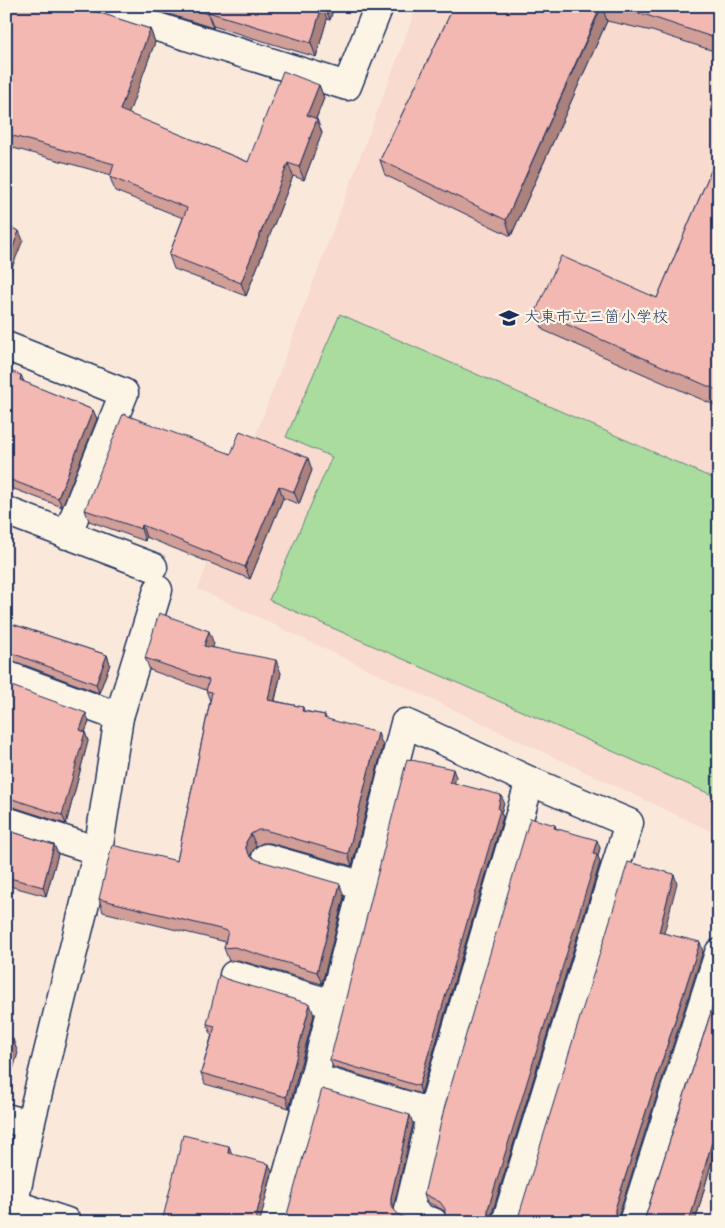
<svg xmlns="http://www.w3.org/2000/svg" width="725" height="1228" viewBox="0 0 725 1228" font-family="Dekko,'Klee One',sans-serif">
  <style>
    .built { fill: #f8dace }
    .green { fill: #aadc9e; stroke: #62867e }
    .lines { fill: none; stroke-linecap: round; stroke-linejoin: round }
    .minor-casing { stroke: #1b2f5e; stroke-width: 31 }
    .minor { stroke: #fcf5e5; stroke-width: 28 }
    .wall { fill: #d19e98; stroke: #1b2f5e }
    .shaded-wall { fill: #aa817c; stroke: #1b2f5e }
    .building { fill: #f3b8b1; stroke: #1b2f5e }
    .labels { text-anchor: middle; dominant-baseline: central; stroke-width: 4.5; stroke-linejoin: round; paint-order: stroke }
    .poi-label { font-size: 16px; fill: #1b2f5e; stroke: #fcf5e5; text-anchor: start }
  </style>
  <rect width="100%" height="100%" fill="#fae9db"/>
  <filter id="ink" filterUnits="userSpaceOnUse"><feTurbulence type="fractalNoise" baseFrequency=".02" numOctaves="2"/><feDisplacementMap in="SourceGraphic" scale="10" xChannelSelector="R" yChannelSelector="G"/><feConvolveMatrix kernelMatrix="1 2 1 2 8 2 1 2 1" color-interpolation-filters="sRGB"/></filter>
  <g filter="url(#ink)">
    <polygon class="built" points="417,6 577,6 719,47 719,835 198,589"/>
    <polygon class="green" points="340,314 719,481 719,798 269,600 332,457 286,437"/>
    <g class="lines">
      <defs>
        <g id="minor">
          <polyline points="90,6 347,86 379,6"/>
          <polyline points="6,346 124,393 67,535"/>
          <polyline points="6,511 153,567"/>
          <polyline points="6,675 119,717"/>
          <polyline points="6,821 98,851"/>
          <polyline points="266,858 364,886"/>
          <polyline points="234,975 333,1004"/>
          <polyline points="314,1078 432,1113"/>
          <polyline points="6,1118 30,1125"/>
          <polyline points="13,1204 67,1222"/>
          <polyline points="10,1222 30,1125 98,851 119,717 158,590"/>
          <polyline points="274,1222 314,1078 405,723 530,781 629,823 506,1222"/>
          <polyline points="433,1222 425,1220 409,1209 432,1113 530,781"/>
          <polyline points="633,1222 719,953"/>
        </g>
      </defs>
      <use href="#minor" class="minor-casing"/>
      <use href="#minor" class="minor"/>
    </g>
    <g class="wall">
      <polygon points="6,6 80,7 150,29 155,42 128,114 248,162 319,85 324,98 316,119 322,133 304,180 293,176 246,296 174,269 169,255 183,218 115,191 110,177 111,175 6,146"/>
      <polygon points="143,6 334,6 330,20 327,19 316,57 213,26 213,28"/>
      <polygon points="454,6 719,6 719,47 717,52 652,31 607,21 511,236 385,175 380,160"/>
      <polygon points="719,152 719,407 543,330 536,311 657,298"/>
      <polygon points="6,370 24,382 93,410 97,419 62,507 6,486"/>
      <polygon points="231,454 312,470 299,504 283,498 250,579 146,537 145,541 89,521 85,510"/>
      <polygon points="6,622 107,655 110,664 99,693 11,660 6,660"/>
      <polygon points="214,644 212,647 281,673 275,701 303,707 304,711 325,715 326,719 383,746 352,866 270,843 263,843 256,846 251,854 251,856 257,860 344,897 322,984 238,960 229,961 224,948 226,942 103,912 99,899 177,861 210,701 206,690 150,670 145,658"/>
      <polygon points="6,684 89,722 85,732 88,741 66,824 10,806 6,806"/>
      <polygon points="456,777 454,783 504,802 501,813 503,817 421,1094 333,1067 330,1060"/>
      <polygon points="555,825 556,828 600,848 598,856 600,863 491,1217 491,1222 443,1222 445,1217 445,1213 443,1210 427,1202 424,1194"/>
      <polygon points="6,830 54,845 58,854 46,896 6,885"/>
      <polygon points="226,979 314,1015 289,1108 205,1084 201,1073 212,1034 211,1034 207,1024"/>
      <polygon points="719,987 718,1151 715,1150 695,1222 643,1222 645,1218"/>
    </g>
    <g class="shaded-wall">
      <polygon points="322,6 327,19 316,57 311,43"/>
      <polygon points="325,6 334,6 330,20 325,7"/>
      <polygon points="602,6 607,21 511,236 506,220"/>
      <polygon points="208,12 213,26 213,28 208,14"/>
      <polygon points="719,15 719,47 717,52 712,37"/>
      <polygon points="150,29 155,42 125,124 120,110"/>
      <polygon points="319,85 324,98 312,129 307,115"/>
      <polygon points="317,119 322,133 304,180 299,167"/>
      <polygon points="288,163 293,176 246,296 241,283"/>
      <polygon points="19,231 23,240 6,283 6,265"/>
      <polygon points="21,375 25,384 20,380"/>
      <polygon points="93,410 97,419 62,507 58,498"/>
      <polygon points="308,458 312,470 299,504 294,492"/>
      <polygon points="279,486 283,498 250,579 245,567"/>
      <polygon points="142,525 146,537 145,541 141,529"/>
      <polygon points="209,631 214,644 208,658 204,646"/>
      <polygon points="107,655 110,664 99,693 96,684"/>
      <polygon points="276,660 281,673 272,712 268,700"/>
      <polygon points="86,713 89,722 85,732 88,741 66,824 62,815 80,730"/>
      <polygon points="378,733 383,746 352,866 348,854"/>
      <polygon points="453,769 456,777 453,790 450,782"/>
      <polygon points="501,795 504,802 501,813 503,817 421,1094 419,1086 498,809"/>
      <polygon points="251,834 256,846 251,854 251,861 246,849 246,842"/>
      <polygon points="597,840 600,848 598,856 600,863 491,1217 491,1222 489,1222 488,1218 488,1209"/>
      <polygon points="54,845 58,854 46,896 43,887"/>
      <polygon points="674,874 677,883 662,941 659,932"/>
      <polygon points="340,884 344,897 322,984 317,972"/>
      <polygon points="700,942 703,951 618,1217 618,1222 616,1222 615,1217 615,1209"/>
      <polygon points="310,1004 314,1015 289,1108 286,1097"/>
      <polygon points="13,1039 18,1053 6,1093 6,1062"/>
      <polygon points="410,1115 413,1124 394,1205 394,1214 391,1206 391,1197"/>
      <polygon points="719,1128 719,1149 718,1151 715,1143"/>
      <polygon points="712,1142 715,1150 695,1222 689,1222"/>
      <polygon points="229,1146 232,1154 231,1162 228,1153"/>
      <polygon points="269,1164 272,1172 260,1222 257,1222 256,1217"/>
    </g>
    <g class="building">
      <polygon points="6,6 79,6 150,29 120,110 248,162 283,71 319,85 307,115 317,119 299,167 288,163 241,283 169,255 187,208 110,177 114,164 6,134"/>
      <polygon points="182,6 322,6 311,43 208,12 208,14"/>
      <polygon points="454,6 601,6 506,220 380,160"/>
      <polygon points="604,6 719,6 719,15 712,37 646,15"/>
      <polygon points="719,152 719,315 717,320 719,321 719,391 536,311 561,256 657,298"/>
      <polygon points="6,226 19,231 6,265"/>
      <polygon points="6,370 21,375 20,380 93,410 58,498 6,478"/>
      <polygon points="123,414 231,454 240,431 308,458 294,492 279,486 245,567 142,525 141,529 85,510"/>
      <polygon points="159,613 209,631 204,646 276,660 268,700 303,707 302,711 325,715 324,718 378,733 348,854 265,830 258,830 251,834 246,842 246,849 250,856 257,860 340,884 317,972 234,947 224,948 228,931 99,899 112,845 177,861 212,692 206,691 209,680 145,658"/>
      <polygon points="6,622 107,655 96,684 6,651"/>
      <polygon points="6,684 86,713 80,730 85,732 62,815 6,797"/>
      <polygon points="407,759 453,769 450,782 501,795 498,809 500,810 419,1086 330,1060"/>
      <polygon points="530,818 555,825 554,828 597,840 593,854 597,855 488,1209 488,1218 490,1222 443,1222 445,1217 445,1209 440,1202 424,1194 444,1109"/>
      <polygon points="6,830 54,845 43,887 6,877"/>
      <polygon points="628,862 674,874 659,932 700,942 615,1209 615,1217 617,1222 516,1222 518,1218"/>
      <polygon points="219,975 226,979 310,1004 286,1097 201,1073 215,1026 207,1024"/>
      <polygon points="719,987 719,1128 715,1143 712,1142 689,1222 643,1222 645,1218"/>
      <polygon points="6,1037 13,1039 6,1062"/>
      <polygon points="322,1089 410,1115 391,1197 391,1206 397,1213 410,1222 284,1222 286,1218"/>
      <polygon points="183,1135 229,1146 228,1153 269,1164 256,1217 258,1222 162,1222"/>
    </g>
  </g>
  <defs>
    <symbol id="school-bare" viewBox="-9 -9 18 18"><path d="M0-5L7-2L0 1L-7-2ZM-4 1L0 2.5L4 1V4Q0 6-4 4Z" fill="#1b2f5e" stroke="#fcf5e5" stroke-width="2.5" paint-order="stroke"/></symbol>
  </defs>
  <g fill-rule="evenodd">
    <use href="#school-bare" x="495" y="304" width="28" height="28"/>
  </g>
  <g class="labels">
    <g class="poi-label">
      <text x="524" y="318">大東市立三箇小学校</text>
    </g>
  </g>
  <rect width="725" height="1228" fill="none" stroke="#fcf5e5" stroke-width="25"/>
  <rect x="12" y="12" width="700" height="1203" fill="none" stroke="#1b2f5e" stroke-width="2" filter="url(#ink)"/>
</svg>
